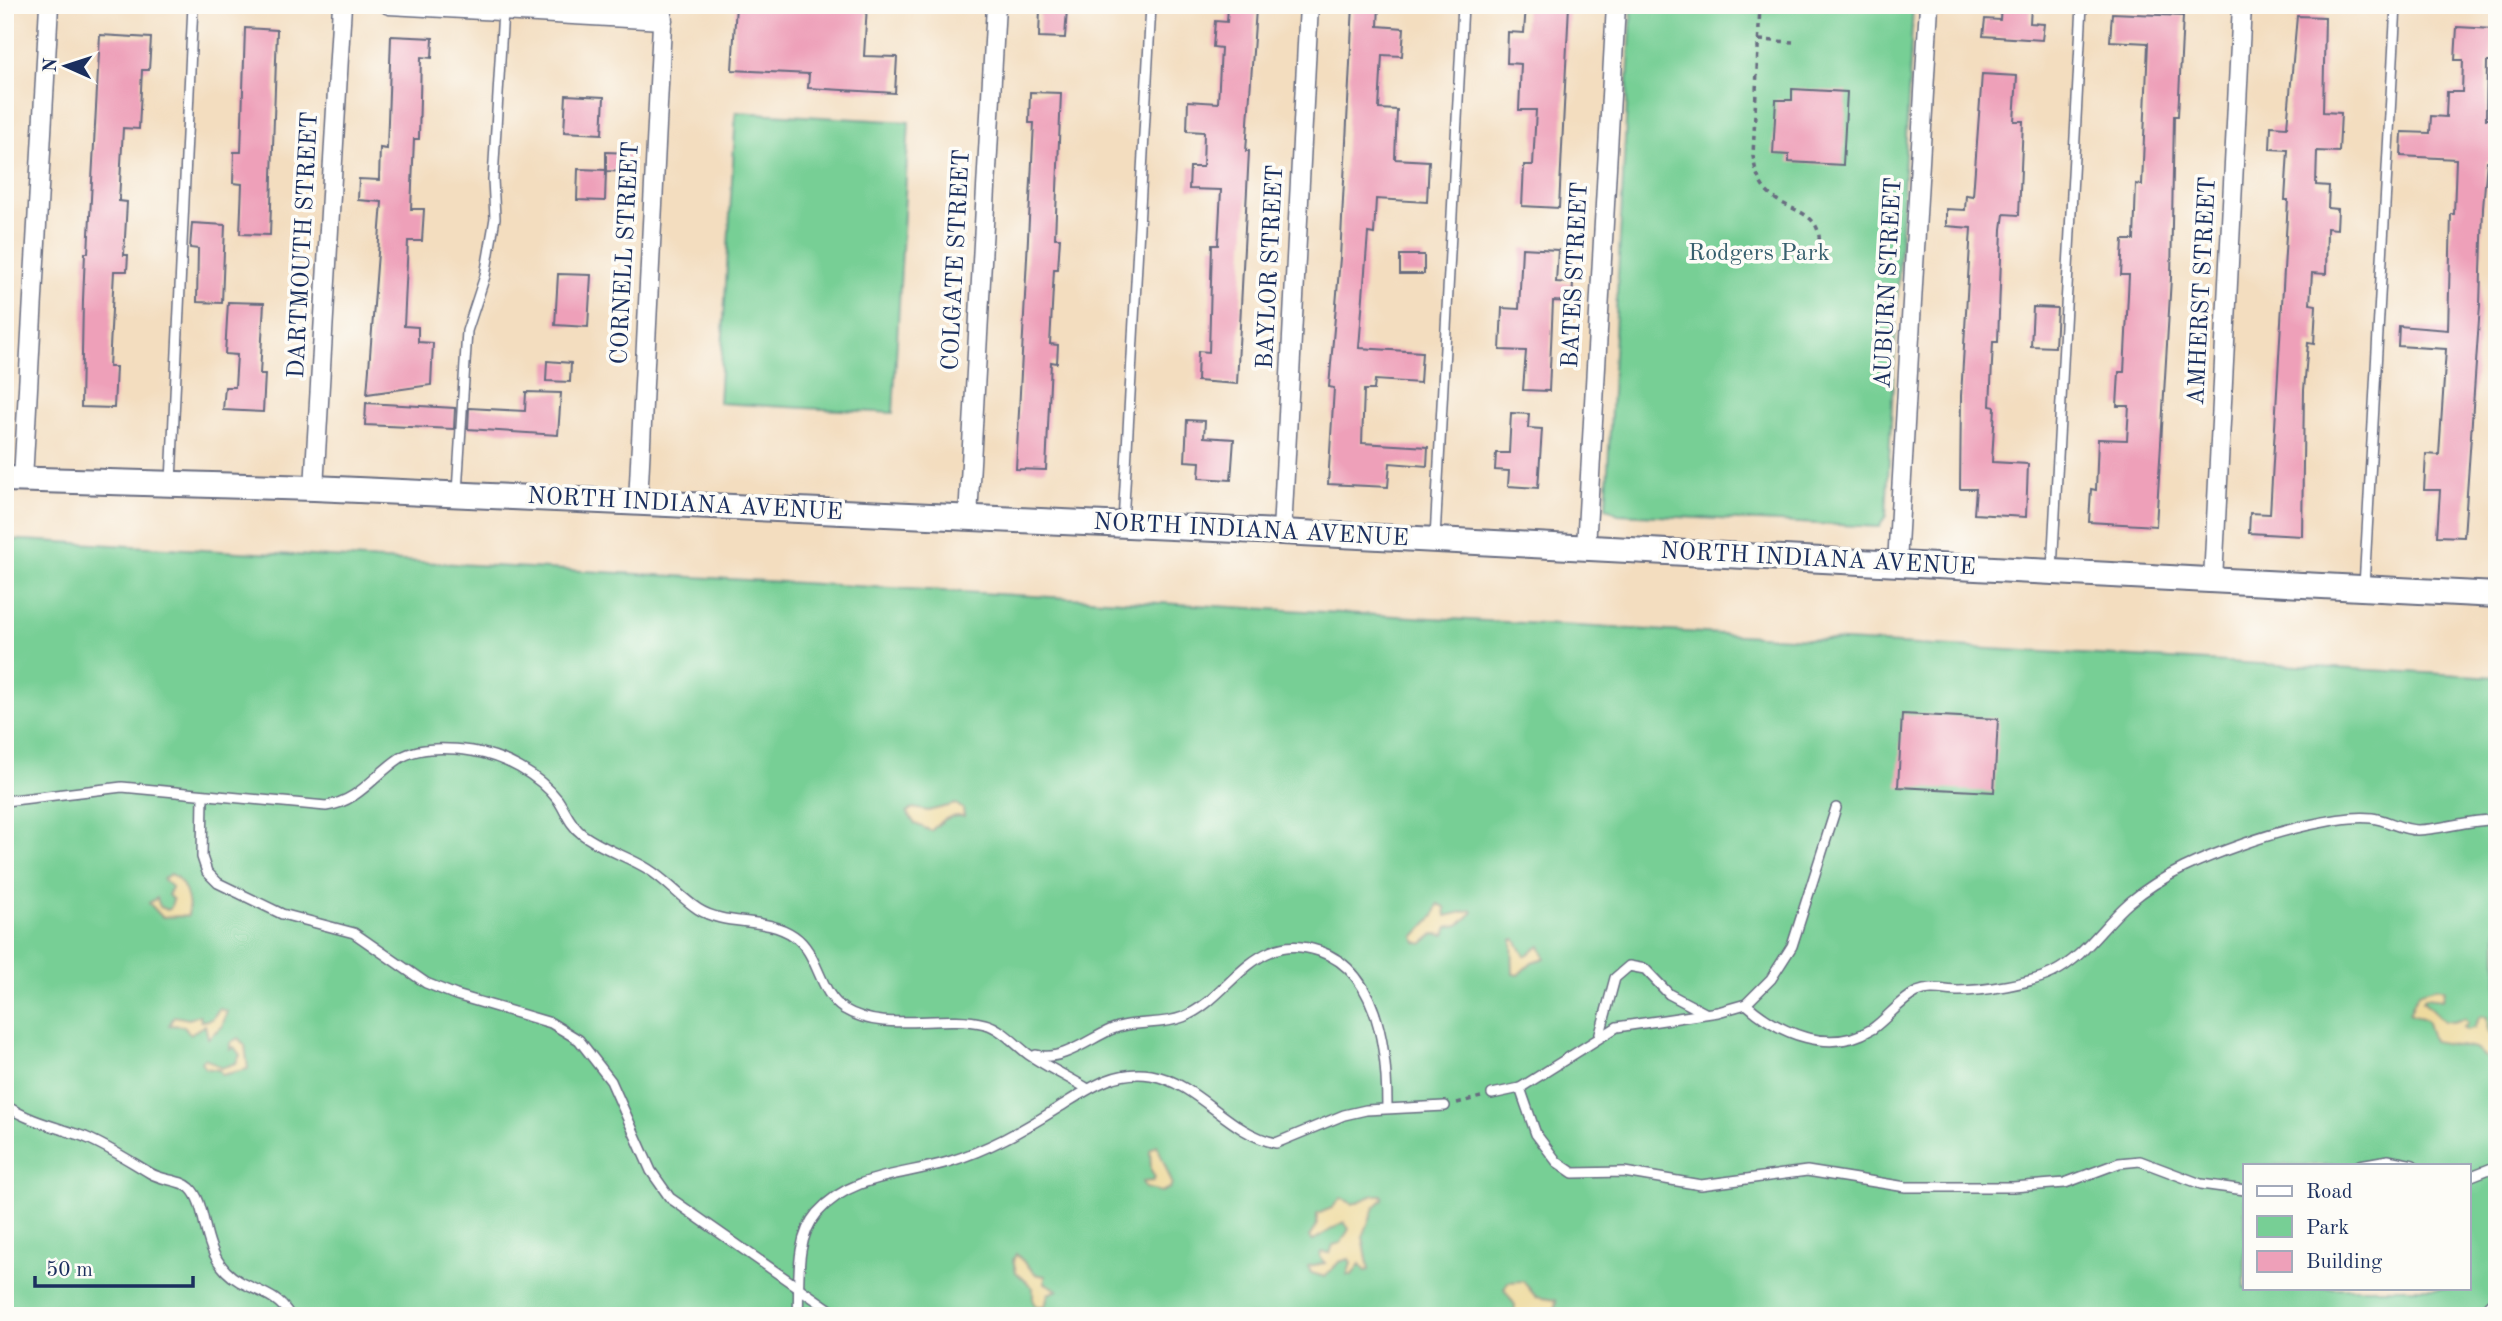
<svg xmlns="http://www.w3.org/2000/svg" width="2502" height="1321" viewBox="0 0 2502 1321" font-family="'Old Standard TT',serif">
  <style>
    .green { fill: #77cf95; stroke: #497f7a; stroke-width: 2; fill-rule: evenodd }
    .sand { fill: #eeda9e; stroke: #84847e; stroke-width: 2 }
    .building { fill: #eea0b9 }
    .lines { fill: none; stroke-linecap: round; stroke-linejoin: round }
    .service-casing { stroke: #676c80; stroke-width: 12 }
    .minor-casing { stroke: #676c80; stroke-width: 21 }
    .secondary-casing { stroke: #676c80; stroke-width: 28 }
    .path { stroke: #676c80; stroke-width: 3.5; stroke-dasharray: 5 5; stroke-linecap: butt }
    .service { stroke: #fff; stroke-width: 9 }
    .minor { stroke: #fff; stroke-width: 18 }
    .secondary { stroke: #fff; stroke-width: 24 }
    .labels { text-anchor: middle; dominant-baseline: central; stroke-width: 7; stroke-linejoin: round; paint-order: stroke }
    .street-label { font-size: 24px; fill: #1b2f5e; stroke: #fdfcf7 }
    .park-label { font-size: 24px; fill: #375f6e; stroke: #fdfcf7 }
  </style>
  <rect width="100%" height="100%" fill="#fdfcf7"/>
  <filter id="ink" filterUnits="userSpaceOnUse"><feTurbulence type="fractalNoise" baseFrequency=".0143" numOctaves="2"/><feDisplacementMap in="SourceGraphic" scale="14" xChannelSelector="R" yChannelSelector="G"/><feConvolveMatrix kernelMatrix="1 2 1 2 8 2 1 2 1" color-interpolation-filters="sRGB"/></filter>
  <filter id="wash" filterUnits="userSpaceOnUse"><feTurbulence type="fractalNoise" baseFrequency=".00686" numOctaves="4" result="noise"/><feDisplacementMap in="SourceGraphic" scale="28" xChannelSelector="R" yChannelSelector="G"/><feGaussianBlur stdDeviation="1.57" result="paint"/><feColorMatrix in="noise" values="0 0 0 0 0 0 0 0 0 0 0 0 0 0 0 0 0 1.4 0 .05"/><feComposite in="paint" operator="in"/></filter>
  <g filter="url(#wash)">
    <rect width="100%" height="100%" fill="#f3ddbf"/>
    <g class="green">
      <polygon points="1632,5 1913,5 1886,516 1879,527 1618,514 1606,507"/>
      <polygon points="736,112 909,122 893,413 719,403"/>
      <path d="M 5,539 L 2497,677 L 2497,1316 L 5,1316 ZM 2245,1165 L 2469,1165 L 2469,1288 L 2245,1288 Z"/>
    </g>
    <g class="sand">
      <path d="M 956,804 L 963,809 L 964,816 C 948,815 942,820 931,831 L 915,824 L 907,812 L 913,808 L 928,811 Z"/>
      <path d="M 170,874 C 184,879 191,901 188,916 L 162,917 L 149,903 L 157,898 L 160,907 L 167,910 L 170,909 L 173,900 L 168,895 L 172,887 L 163,879 Z"/>
      <polygon points="1438,904 1445,907 1446,916 1471,910 1473,912 1459,925 1448,927 1445,935 1434,934 1422,944 1416,942 1414,937 1434,916"/>
      <polygon points="1512,940 1516,940 1525,956 1540,946 1545,958 1532,962 1518,975 1513,974"/>
      <polygon points="2437,987 2445,989 2443,999 2426,997 2423,1001 2444,1021 2453,1022 2464,1018 2468,1023 2463,1027 2466,1030 2474,1028 2480,1016 2487,1017 2488,1033 2497,1035 2497,1066 2475,1049 2433,1041 2426,1020 2409,1013 2418,993"/>
      <polygon points="219,1009 227,1011 222,1027 208,1038 205,1025 190,1034 184,1026 169,1025 174,1016 189,1019 200,1015 201,1021 212,1019"/>
      <polygon points="238,1038 245,1045 248,1069 222,1075 219,1070 205,1068 201,1062 205,1058 221,1068 236,1063 240,1055 234,1047 230,1049 230,1043"/>
      <polygon points="1157,1145 1172,1183 1170,1188 1161,1192 1145,1188 1142,1182 1153,1181 1155,1178 1151,1170 1150,1150"/>
      <polygon points="1374,1195 1382,1195 1383,1199 1374,1208 1363,1237 1369,1270 1365,1271 1360,1264 1352,1275 1347,1275 1351,1263 1349,1259 1339,1262 1325,1277 1311,1273 1308,1266 1325,1263 1320,1257 1321,1252 1330,1253 1333,1245 1341,1243 1349,1229 1344,1222 1312,1241 1309,1237 1317,1225 1317,1214 1332,1208 1341,1198 1353,1204"/>
      <polygon points="1016,1254 1036,1274 1045,1276 1045,1283 1058,1290 1048,1294 1045,1307 1037,1307 1033,1302 1033,1288 1016,1272 1013,1260"/>
      <polygon points="1523,1281 1536,1297 1556,1300 1555,1310 1558,1316 1514,1316 1515,1305 1504,1289 1508,1282"/>
    </g>
    <g id="blocks">
      <g class="building">
        <polygon points="736,5 867,5 864,56 897,57 895,93 808,88 809,74 732,70"/>
        <polygon points="1353,5 1379,5 1378,26 1404,28 1402,56 1382,55 1379,109 1397,110 1395,159 1429,161 1427,202 1376,199 1374,234 1368,233 1359,348 1422,352 1420,383 1375,380 1374,390 1364,390 1362,443 1428,447 1427,466 1390,463 1388,487 1328,484 1334,388 1329,387 1340,258"/>
        <polygon points="1526,5 1569,5 1559,208 1522,206 1524,165 1533,165 1536,110 1519,110 1521,64 1507,63 1508,32 1524,33"/>
        <polygon points="2001,5 2031,7 2030,23 2044,24 2042,40 1983,36 1985,19 2000,20"/>
        <polygon points="1228,7 1256,9 1246,151 1249,151 1237,384 1197,381 1198,351 1209,352 1212,245 1218,245 1221,190 1189,189 1190,167 1203,167 1204,132 1187,131 1188,101 1218,103 1221,48 1213,47 1215,21 1227,22"/>
        <polygon points="1040,8 1067,9 1065,38 1039,37"/>
        <polygon points="2112,13 2183,16 2178,116 2174,116 2171,278 2156,526 2089,522 2091,489 2096,490 2098,439 2127,440 2129,406 2117,406 2119,372 2124,372 2129,275 2121,275 2123,240 2134,240 2136,184 2142,185 2148,43 2110,41"/>
        <polygon points="2297,16 2325,17 2323,112 2341,113 2339,152 2317,151 2316,185 2329,186 2328,208 2338,209 2337,229 2327,228 2326,274 2312,273 2310,304 2316,305 2314,344 2308,343 2304,390 2302,536 2249,533 2250,513 2270,514 2288,200 2285,200 2288,150 2270,149 2271,126 2287,127"/>
        <polygon points="2457,27 2494,29 2491,62 2487,62 2486,119 2494,119 2491,161 2487,161 2483,208 2480,305 2464,537 2437,536 2440,490 2424,490 2426,454 2439,455 2446,349 2398,346 2399,326 2448,330 2451,214 2454,214 2456,159 2401,156 2402,132 2430,133 2431,116 2446,117 2447,92 2462,92 2463,60 2455,60"/>
        <polygon points="245,28 277,30 270,235 240,234 242,184 233,183 234,152 241,152"/>
        <polygon points="100,35 151,38 149,70 142,70 139,129 123,128 119,201 127,202 124,255 128,255 127,271 114,271 109,367 116,367 114,408 81,407 83,300 85,253 88,253"/>
        <polygon points="391,36 433,38 432,58 421,57 419,139 414,139 411,209 424,209 422,241 408,241 404,326 418,327 418,342 433,343 431,385 367,394 382,202 358,200 359,179 379,180 380,148 387,149"/>
        <polygon points="1982,74 2017,76 2014,121 2023,121 2019,215 2004,214 2002,229 1998,342 1993,342 1990,406 1995,407 1992,462 2028,464 2026,517 1974,514 1976,489 1960,489 1961,396 1971,228 1946,226 1946,209 1965,210 1966,195 1973,196"/>
        <polygon points="1792,89 1847,92 1843,165 1789,162 1789,155 1773,154 1776,100 1792,100"/>
        <polygon points="1030,92 1061,93 1055,238 1060,238 1058,269 1054,269 1050,344 1058,345 1057,363 1051,362 1046,470 1016,469 1034,123 1029,123"/>
        <polygon points="566,95 604,97 602,134 564,132"/>
        <polygon points="606,152 629,153 628,172 606,171"/>
        <polygon points="578,169 606,170 605,201 577,200"/>
        <polygon points="192,223 225,225 222,303 197,302 198,249 190,248"/>
        <polygon points="1522,248 1558,250 1556,282 1573,283 1572,302 1553,301 1549,391 1523,390 1526,351 1500,350 1502,308 1519,309"/>
        <rect x="1400" y="255" width="24" height="19"/>
        <polygon points="558,274 591,275 588,327 555,325"/>
        <polygon points="228,302 264,303 260,374 265,374 263,412 223,410 225,387 235,387 237,355 225,354"/>
        <polygon points="2033,307 2057,308 2055,347 2031,346"/>
        <polygon points="547,361 571,363 570,382 546,381"/>
        <polygon points="526,392 561,393 558,435 468,429 469,408 525,411"/>
        <polygon points="366,403 455,408 454,429 365,425"/>
        <polygon points="1511,413 1529,414 1528,428 1542,429 1538,488 1508,486 1509,471 1495,470 1496,453 1509,453"/>
        <polygon points="1187,420 1205,421 1204,437 1234,439 1231,480 1199,478 1200,462 1185,461"/>
        <polygon points="1902,714 1998,719 1994,792 1898,787"/>
      </g>
    </g>
  </g>
  <g filter="url(#ink)">
    <use href="#blocks" fill-opacity="0" stroke="#676c80" stroke-width="2"/>
    <g class="lines">
      <defs>
        <g id="service">
          <polyline points="171,482 193,5"/>
          <polyline points="457,492 467,331 485,276 495,218 493,179 503,10"/>
          <polyline points="1123,523 1151,5"/>
          <polyline points="1435,538 1463,5"/>
          <polyline points="2052,570 2082,5"/>
          <polyline points="2364,587 2396,5"/>
          <polyline points="203,796 202,857 207,872 218,883 282,914 354,933 426,983 456,995 551,1023 579,1040 611,1081 651,1171 670,1198 839,1316"/>
          <path d="M 5,801 L 122,787 L 326,806 C 359,801 373,776 400,758 C 419,746 451,748 472,751 C 504,756 538,774 558,800 C 566,812 570,825 582,834 C 602,849 627,856 648,869 C 666,880 680,897 698,909 C 726,927 765,916 794,936 C 819,953 818,992 844,1009 C 885,1034 940,1013 985,1024 C 1001,1028 1015,1044 1028,1054 C 1047,1067 1068,1077 1088,1089"/>
          <path d="M 1746,1004 C 1780,1034 1830,1055 1872,1029 C 1888,1018 1900,1000 1917,992 C 1932,986 1944,991 1959,991 C 1982,991 2032,983 2052,973 C 2085,957 2103,925 2130,902 C 2163,874 2203,858 2243,844 C 2273,833 2341,814 2372,818 C 2388,820 2401,830 2418,830 C 2444,829 2470,819 2497,820"/>
          <polyline points="1600,1034 1615,978 1629,966 1645,969 1669,994 1705,1013"/>
          <path d="M 1036,1055 C 1061,1062 1088,1040 1110,1030 C 1132,1020 1160,1026 1183,1017 C 1218,1003 1237,965 1272,951 C 1288,944 1303,946 1319,951 C 1379,971 1387,1054 1387,1107"/>
          <polyline points="1520,1088 1536,1134 1557,1162 1573,1173 1624,1172 1701,1185 1807,1171 1906,1187 2013,1187 2065,1183 2119,1163 2140,1161 2201,1184 2245,1190"/>
          <polyline points="1492,1094 1520,1088 1617,1027 1718,1012 1746,1004 1771,979 1792,946 1836,808"/>
          <path d="M 5,1105 C 30,1122 57,1127 85,1137 C 109,1147 128,1160 150,1173 C 163,1181 180,1179 190,1188 C 208,1205 200,1244 226,1271 C 245,1291 275,1289 290,1316"/>
          <polyline points="2360,1165 2388,1160 2413,1165"/>
          <polyline points="2469,1177 2497,1166"/>
          <path d="M 798,1316 C 800,1282 794,1240 817,1213 C 852,1174 901,1176 948,1162 C 988,1150 1023,1130 1058,1108 C 1087,1090 1114,1069 1151,1075 C 1198,1083 1229,1134 1276,1143 L 1344,1115 L 1366,1110 L 1445,1106"/>
          <polyline points="2478,1316 2497,1297"/>
        </g>
        <g id="minor">
          <polyline points="389,5 663,20"/>
          <polyline points="23,480 49,5"/>
          <polyline points="314,488 342,5"/>
          <polyline points="638,503 663,5"/>
          <polyline points="968,518 996,5"/>
          <polyline points="1282,532 1309,5"/>
          <polyline points="1586,548 1616,5"/>
          <polyline points="1897,564 1929,5"/>
          <polyline points="2213,580 2242,5"/>
        </g>
        <polyline id="secondary" points="5,479 314,488 1282,532 2497,595"/>
      </defs>
      <use href="#service" class="service-casing"/>
      <use href="#minor" class="minor-casing"/>
      <use href="#secondary" class="secondary-casing"/>
      <g class="path">
        <path d="M 1760,5 L 1753,156 C 1755,169 1758,182 1767,192 C 1787,213 1823,209 1819,246"/>
        <polyline points="1759,40 1793,42"/>
        <polyline points="1457,1103 1481,1097"/>
      </g>
      <use href="#service" class="service"/>
      <use href="#minor" class="minor"/>
      <use href="#secondary" class="secondary"/>
    </g>
  </g>
  <g class="labels">
    <g class="street-label">
      <text transform="translate(304 245) rotate(-87)">DARTMOUTH STREET</text>
      <text transform="translate(626 253) rotate(-87)">CORNELL STREET</text>
      <text transform="translate(957 260) rotate(-87)">COLGATE STREET</text>
      <text transform="translate(1271 267) rotate(-87)">BAYLOR STREET</text>
      <text transform="translate(1576 275) rotate(-87)">BATES STREET</text>
      <text transform="translate(1889 283) rotate(-87)">AUBURN STREET</text>
      <text transform="translate(2203 291) rotate(-87)">AMHERST STREET</text>
      <text transform="translate(685 505) rotate(3)">NORTH INDIANA AVENUE</text>
      <text transform="translate(1251 531) rotate(3)">NORTH INDIANA AVENUE</text>
      <text transform="translate(1818 560) rotate(3)">NORTH INDIANA AVENUE</text>
    </g>
    <g class="park-label">
      <text x="1759" y="254">Rodgers Park</text>
    </g>
  </g>
  <rect width="2502" height="1321" fill="none" stroke="#fdfcf7" stroke-width="28"/>
  <rect x="2243" y="1164" width="228" height="126" fill="#fdfcf7" stroke="#a3aaba" stroke-width="2"/>
  <rect x="2257" y="1186" width="35" height="10" fill="#ffffff" stroke="#a3aaba" stroke-width="2"/>
  <text x="2306" y="1198" font-size="21" fill="#1b2f5e">Road</text>
  <rect x="2257" y="1216" width="35" height="21" fill="#77cf95" stroke="#a3aaba" stroke-width="2"/>
  <text x="2306" y="1234" font-size="21" fill="#1b2f5e">Park</text>
  <rect x="2257" y="1251" width="35" height="21" fill="#eea0b9" stroke="#a3aaba" stroke-width="2"/>
  <text x="2306" y="1268" font-size="21" fill="#1b2f5e">Building</text>
  <g transform="translate(66 66) rotate(273)" stroke="#fdfcf7" stroke-width="5" paint-order="stroke">
  <path d="M0-5L12 26L0 18L-12 26Z" fill="#1b2f5e"/>
  <text y="-10" font-size="19" font-weight="bold" text-anchor="middle" fill="#1b2f5e">N</text>
  </g>
  <path d="M35 1276v10h158v-10" fill="none" stroke="#1b2f5e" stroke-width="3.5"/>
  <text x="46" y="1276" font-size="21" fill="#1b2f5e" stroke="#fdfcf7" stroke-width="5" paint-order="stroke">50 m</text>
</svg>
